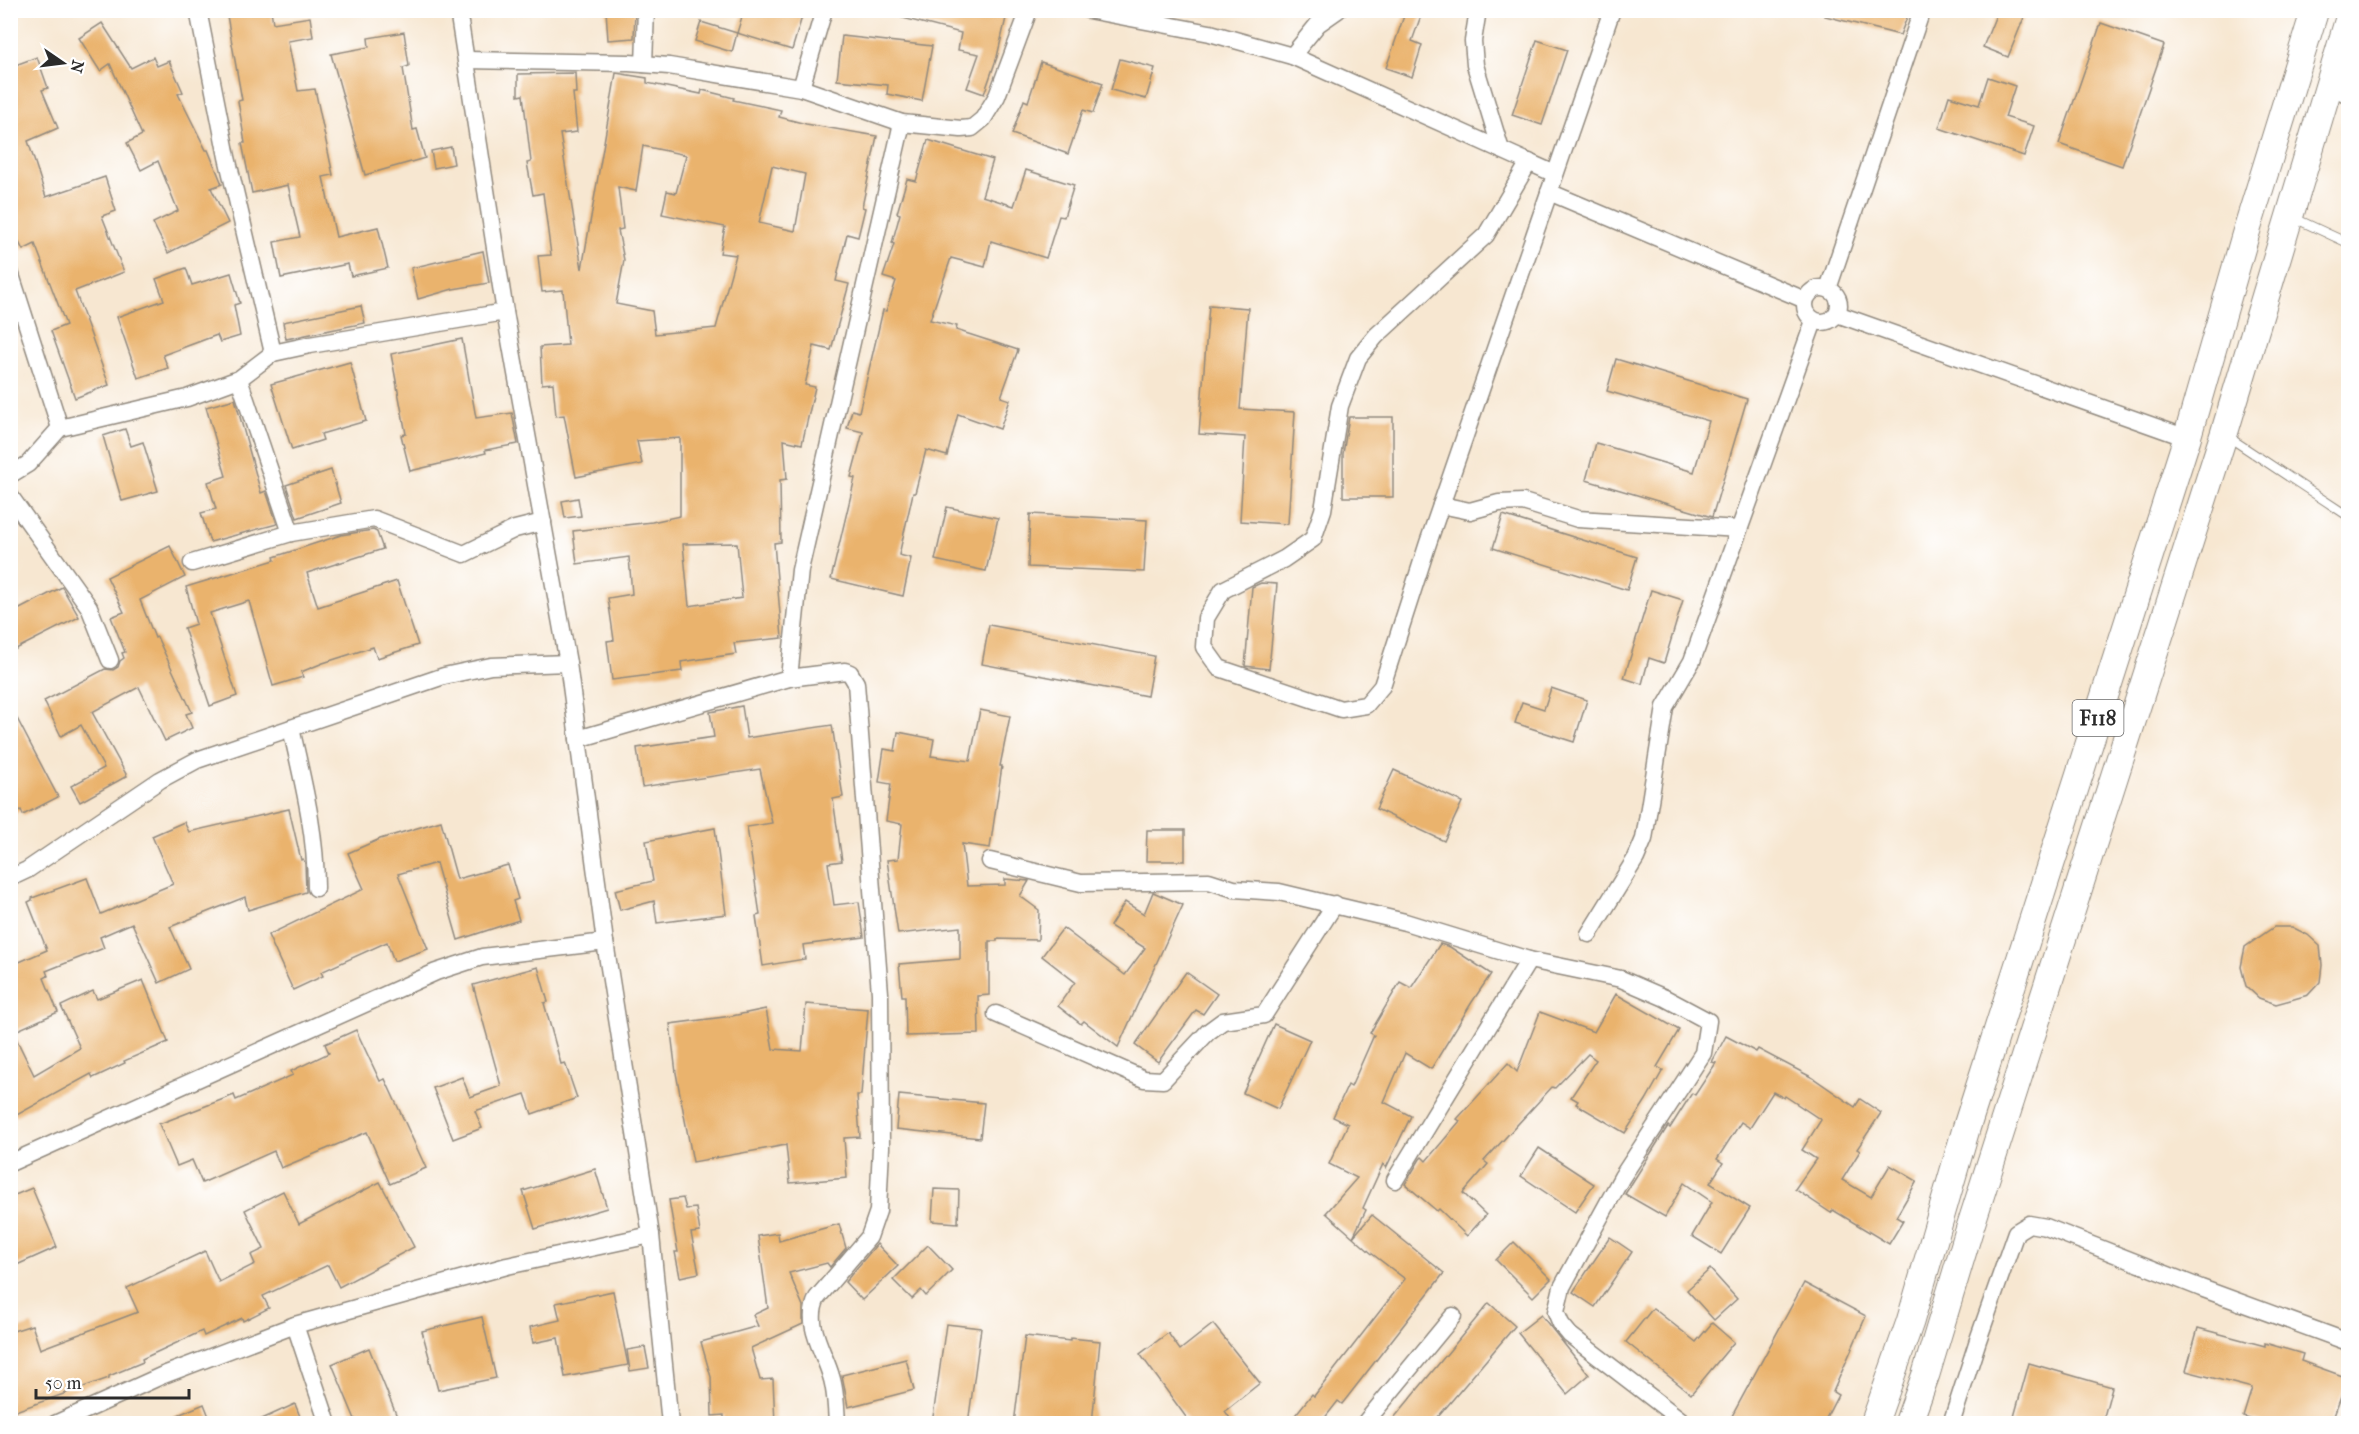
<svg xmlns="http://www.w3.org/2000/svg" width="2359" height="1434" viewBox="0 0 2359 1434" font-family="'IM FELL French Canon',serif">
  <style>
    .building { fill: #eab36d; fill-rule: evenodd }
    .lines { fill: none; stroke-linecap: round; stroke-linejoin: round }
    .service-casing { stroke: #91897e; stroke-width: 10 }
    .minor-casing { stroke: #91897e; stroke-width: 19 }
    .primary-casing { stroke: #91897e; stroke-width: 29 }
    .service { stroke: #fff; stroke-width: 8 }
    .minor { stroke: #fff; stroke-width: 16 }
    .primary { stroke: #fff; stroke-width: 27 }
    .labels { text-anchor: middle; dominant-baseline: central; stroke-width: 6; stroke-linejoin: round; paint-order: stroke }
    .shield { fill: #fff; stroke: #6b6b6b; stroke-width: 1.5 }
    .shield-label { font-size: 21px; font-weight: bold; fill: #2b2b2b }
  </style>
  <rect width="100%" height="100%" fill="#fff"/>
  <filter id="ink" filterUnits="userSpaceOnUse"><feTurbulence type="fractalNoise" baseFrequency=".0167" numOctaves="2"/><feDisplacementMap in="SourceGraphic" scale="12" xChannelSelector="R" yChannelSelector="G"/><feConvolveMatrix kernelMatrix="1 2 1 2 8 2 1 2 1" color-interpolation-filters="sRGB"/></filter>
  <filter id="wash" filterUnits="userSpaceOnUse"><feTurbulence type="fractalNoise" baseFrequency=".008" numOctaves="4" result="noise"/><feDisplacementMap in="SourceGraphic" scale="24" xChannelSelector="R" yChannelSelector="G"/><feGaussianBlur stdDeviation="1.35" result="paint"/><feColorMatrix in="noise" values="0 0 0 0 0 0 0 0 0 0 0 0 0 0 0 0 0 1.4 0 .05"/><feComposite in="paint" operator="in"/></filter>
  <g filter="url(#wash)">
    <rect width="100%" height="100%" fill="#f7e7d1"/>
    <g id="blocks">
      <g class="building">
        <polygon points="226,10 271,10 273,23 310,17 313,37 288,41 298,91 315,89 333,175 323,177 336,237 378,227 388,268 351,276 348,264 281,278 274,242 300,237 288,185 252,193 242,143 245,143 238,101 242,100"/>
        <polygon points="606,10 635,10 634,38 608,40"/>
        <polygon points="744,10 804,10 792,50 737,33"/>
        <polygon points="895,10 973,10 1006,18 997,57 984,94 967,88 979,54 958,50 961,33 895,16"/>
        <polygon points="1406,10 1423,10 1412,41 1422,45 1412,77 1386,68"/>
        <polygon points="1826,10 1910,10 1900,35 1825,16"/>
        <polygon points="1998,10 2027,10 2008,57 1983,47"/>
        <polygon points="701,22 737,33 732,52 695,41"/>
        <polygon points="102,23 131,68 153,57 157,66 169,61 183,92 178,94 206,150 208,150 222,184 211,188 228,223 168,253 153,223 178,211 158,161 141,170 127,143 142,135 110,64 100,71 79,38"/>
        <polygon points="2101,23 2164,45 2122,166 2059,144"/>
        <polygon points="404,32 409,66 403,68 413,130 417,129 425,158 365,175 331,54 369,47 368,38"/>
        <polygon points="842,36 932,46 922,101 887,94 888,85 837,80"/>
        <polygon points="1537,40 1567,50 1542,125 1512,115"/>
        <polygon points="37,57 48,88 42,90 58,128 28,141 46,197 105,177 116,211 102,216 124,272 75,291 109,385 75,398 51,331 66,325 35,244 23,250 10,225 10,67"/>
        <polygon points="1120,59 1155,68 1146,99 1111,90"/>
        <polygon points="1041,62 1103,83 1093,113 1083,110 1068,154 1012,134 1024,100 1028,102"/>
        <path d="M 575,73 L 576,93 L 573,93 L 577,132 L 560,134 L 582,269 L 616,73 L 647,78 L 647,83 L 701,94 L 702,90 L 734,98 L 733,100 L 781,110 L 779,117 L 806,124 L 877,136 L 862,207 L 865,208 L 858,237 L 847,234 L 836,281 L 849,284 L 831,350 L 814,346 L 805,385 L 815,387 L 802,444 L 784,440 L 787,479 L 780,480 L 781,542 L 774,543 L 782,638 L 734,643 L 736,654 L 681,662 L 682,671 L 612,680 L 607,641 L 614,640 L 608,598 L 632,594 L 629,557 L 577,564 L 573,531 L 652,522 L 680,516 L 680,438 L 637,441 L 642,464 L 576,477 L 564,415 L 556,416 L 553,383 L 542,384 L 540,347 L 568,345 L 563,290 L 542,292 L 538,256 L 551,255 L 543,193 L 533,195 L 527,163 L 531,162 L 523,95 L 518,96 L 518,74 ZM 643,146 L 686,155 L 676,193 L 667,191 L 662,214 L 725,227 L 720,253 L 736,255 L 716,328 L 655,334 L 652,311 L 616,304 L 624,260 L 618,230 L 623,229 L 618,187 L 636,191 ZM 772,166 L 805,174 L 795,231 L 759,223 ZM 737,543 L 742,598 L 689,606 L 683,544 Z"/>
        <polygon points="1988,77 2015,86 2005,117 2034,126 2024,156 1939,128 1949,96 1979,105"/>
        <polygon points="928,140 993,160 982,196 1014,206 1026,170 1074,185 1064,217 1059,216 1046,258 991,241 985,267 951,258 930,320 957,326 956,330 1018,350 1001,397 1010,400 1000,429 958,414 947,456 926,450 915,493 913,493 899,555 911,558 903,596 831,579 855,478 851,477 863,432 847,428 852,410 859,412 883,310 886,311 896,281 883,277 894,244 892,243 900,214 897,213 907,179 916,181"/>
        <polygon points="451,147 454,164 434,168 431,151"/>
        <polygon points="483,251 489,283 453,289 418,299 411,268"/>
        <polygon points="186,268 192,285 231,273 240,303 234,305 240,336 220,342 217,335 163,355 168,368 138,378 117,317 164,300 156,279"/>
        <polygon points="1209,305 1248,308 1240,409 1295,412 1288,524 1240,521 1245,437 1199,434"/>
        <polygon points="361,306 365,323 286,339 283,322"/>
        <polygon points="462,339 476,418 512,413 518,444 485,450 486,453 410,471 401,435 406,434 391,354"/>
        <polygon points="1616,359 1747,399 1712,517 1586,480 1596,443 1694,472 1709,421 1607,391"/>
        <polygon points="350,362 366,421 321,434 323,440 292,450 271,384"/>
        <polygon points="235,399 261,493 266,491 277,524 210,542 201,513 216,509 208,482 226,476 206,407"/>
        <polygon points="1349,417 1393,417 1393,497 1343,497 1343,454"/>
        <polygon points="125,429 131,446 143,442 158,491 122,501 103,436"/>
        <polygon points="331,470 341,503 297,518 286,485"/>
        <polygon points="578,498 581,516 565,518 562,501"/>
        <polygon points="947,507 998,518 986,571 935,560"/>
        <polygon points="1030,514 1147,520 1144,572 1028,567"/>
        <polygon points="1503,515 1637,557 1627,590 1493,548"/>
        <polygon points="373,530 377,532 383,549 307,573 318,607 397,581 418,645 377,658 373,647 323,663 301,672 303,677 273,686 249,601 210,613 237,696 210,706 184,628 196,624 186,587 275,560 274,557 341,535"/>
        <polygon points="170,546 185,577 140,600 155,638 157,637 192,712 186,714 192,728 165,741 139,687 92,712 127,776 80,802 71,786 104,768 81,725 61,736 44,701 105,669 113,670 118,667 120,661 124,658 122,653 125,652 111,617 124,612 107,577"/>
        <polygon points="1261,583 1277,584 1269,669 1245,666 1252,587"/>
        <polygon points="62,587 79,617 10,652 10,614"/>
        <polygon points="1651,590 1683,600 1664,663 1649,658 1642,684 1624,678"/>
        <polygon points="989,625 1154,656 1147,696 982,664"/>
        <polygon points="1551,688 1587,700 1574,742 1515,723 1522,702 1544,709"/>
        <polygon points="10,705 58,797 23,815 21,810 10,816"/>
        <polygon points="742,706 747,738 832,725 843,797 833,799 842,861 828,863 834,905 859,902 864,937 803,945 805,959 763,966 756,916 760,915 747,827 772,823 760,769 642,787 637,748 714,737 710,712"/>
        <polygon points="980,710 1010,716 1000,766 1002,766 990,848 962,844 967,886 1005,885 1005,879 1029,881 1020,896 1039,910 1038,940 997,939 997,941 989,941 989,995 978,996 979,1034 906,1036 905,996 902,996 899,964 960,959 960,927 898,934 887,860 898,859 902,824 886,821 891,784 879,782 884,749 895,751 898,732 934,739 931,756 970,761"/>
        <polygon points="1394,770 1462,802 1444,841 1376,809"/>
        <polygon points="289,809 301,860 303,859 305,863 306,892 248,910 245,897 170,927 189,969 159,983 132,923 100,937 104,948 46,971 48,976 44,978 58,1012 13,1032 34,1075 80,1048 61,1006 93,991 97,999 143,980 168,1042 124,1061 125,1063 93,1078 91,1074 15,1116 10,1106 10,966 47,950 28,902 32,900 32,898 87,878 101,914 173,884 152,836 184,822 189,832"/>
        <polygon points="441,821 457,879 508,865 518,899 513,901 519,920 458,940 436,863 398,874 428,949 394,961 387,942 321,972 323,976 293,990 268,935 364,889 348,853 380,839"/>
        <polygon points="715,828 726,914 657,923 654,901 620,910 615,890 653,881 646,841"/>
        <polygon points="1147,830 1185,830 1185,861 1146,861"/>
        <polygon points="1153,892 1183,905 1118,1047 1084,1021 1081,1024 1058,1006 1075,982 1042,956 1063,928 1125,975 1145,948 1110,926 1125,902 1144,914"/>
        <polygon points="2274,927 2292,927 2308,935 2320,946 2322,965 2320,982 2308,995 2276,1004 2259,998 2246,986 2241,967 2245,947"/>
        <polygon points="1440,944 1450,947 1491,974 1472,1002 1431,1069 1405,1053 1384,1102 1411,1116 1386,1168 1383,1164 1363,1208 1366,1210 1353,1237 1372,1215 1444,1273 1342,1404 1338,1401 1320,1424 1288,1424 1312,1394 1314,1396 1405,1279 1371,1253 1326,1213 1357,1178 1329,1164 1348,1124 1333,1117 1348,1085 1351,1087 1374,1035 1370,1033 1400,982 1411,988"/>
        <polygon points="538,967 548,1002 544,1003 561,1064 565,1063 577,1098 532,1114 525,1094 475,1111 482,1128 453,1139 433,1088 462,1077 470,1097 501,1086 473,985"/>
        <polygon points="1186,972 1217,994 1203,1014 1196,1010 1158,1062 1135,1045"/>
        <polygon points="1616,994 1679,1030 1657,1067 1663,1070 1646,1100 1625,1133 1576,1104 1578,1101 1571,1097 1596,1060 1588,1054 1555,1088 1552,1087 1484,1161 1488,1164 1463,1193 1486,1215 1467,1236 1439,1209 1437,1211 1405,1184 1420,1159 1422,1157 1426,1161 1460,1121 1457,1119 1508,1063 1517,1072 1540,1012 1594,1032"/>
        <polygon points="806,1004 868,1009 861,1095 857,1095 860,1137 844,1138 847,1178 790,1183 786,1145 693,1162 676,1073 670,1024 732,1016 766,1009 773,1049 802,1051"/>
        <polygon points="1274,1024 1310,1040 1278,1109 1243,1093"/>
        <polygon points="356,1030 380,1081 385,1079 426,1168 390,1184 367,1132 281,1168 274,1151 202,1183 192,1160 177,1166 159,1124 234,1095 236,1100 293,1075 291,1071 329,1053 325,1044"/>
        <polygon points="1726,1036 1756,1052 1758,1049 1813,1078 1855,1107 1860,1099 1881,1113 1857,1149 1860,1151 1842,1180 1871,1197 1890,1165 1917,1181 1896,1217 1903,1221 1889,1244 1833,1210 1831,1213 1795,1189 1816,1159 1802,1150 1821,1120 1785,1096 1784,1098 1773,1092 1750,1128 1741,1122 1717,1159 1723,1163 1710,1183 1750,1208 1721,1254 1692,1236 1712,1202 1684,1183 1665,1217 1625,1194 1668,1126 1670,1128 1692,1093 1695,1095 1716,1063 1712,1062"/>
        <polygon points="899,1095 984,1103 980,1138 896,1129"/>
        <polygon points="1539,1148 1594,1184 1575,1212 1521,1176"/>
        <polygon points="595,1169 607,1208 535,1229 523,1191"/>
        <polygon points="380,1182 414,1247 339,1287 328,1265 263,1296 269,1308 243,1321 242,1318 204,1336 202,1331 142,1359 143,1362 109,1376 109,1378 10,1413 10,1332 32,1325 40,1349 138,1312 127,1288 205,1251 219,1282 255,1264 251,1255 264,1249 245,1210 283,1191 299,1224"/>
        <polygon points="32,1188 57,1247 10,1268 10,1197"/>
        <polygon points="934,1189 959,1190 958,1223 932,1221"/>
        <polygon points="683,1198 686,1209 696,1208 700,1232 691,1233 699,1273 680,1277 675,1252 678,1252 669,1200"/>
        <polygon points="839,1224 846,1248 830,1267 827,1263 789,1273 803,1306 803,1324 751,1348 760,1380 773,1379 775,1424 724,1424 724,1415 712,1416 711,1377 701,1342 758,1326 753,1315 768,1308 758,1236 778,1233 779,1241"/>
        <polygon points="1610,1237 1632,1252 1595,1307 1573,1292"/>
        <polygon points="1514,1242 1551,1279 1533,1297 1496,1260"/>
        <polygon points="877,1244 898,1266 862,1300 845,1282"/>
        <polygon points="928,1245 952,1270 926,1296 921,1290 912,1299 893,1280"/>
        <polygon points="1710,1269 1737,1299 1714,1320 1687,1290"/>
        <polygon points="1804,1283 1866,1316 1833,1392 1838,1395 1823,1424 1743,1424 1731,1418"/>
        <polygon points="613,1291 628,1365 565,1377 558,1338 533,1343 530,1327 560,1320 556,1303"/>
        <polygon points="1489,1303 1515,1326 1432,1424 1389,1424"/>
        <polygon points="1653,1308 1696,1342 1712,1323 1734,1342 1691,1394 1626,1342"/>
        <polygon points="1541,1315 1589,1375 1567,1394 1518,1333"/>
        <polygon points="482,1317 496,1378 438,1390 422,1331"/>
        <polygon points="946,1324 981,1328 968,1424 932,1424"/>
        <polygon points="1213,1324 1260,1383 1225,1411 1234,1424 1191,1424 1140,1354 1168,1333 1180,1350"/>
        <polygon points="2198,1328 2265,1346 2265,1343 2303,1354 2301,1361 2348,1378 2331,1424 2265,1424 2243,1417 2252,1388 2186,1371"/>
        <polygon points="1025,1336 1070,1341 1070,1338 1100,1341 1092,1424 1014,1424"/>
        <polygon points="645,1347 649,1368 630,1371 627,1350"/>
        <polygon points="369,1348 400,1424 357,1424 332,1364"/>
        <polygon points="906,1359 914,1390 848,1407 842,1375"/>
        <polygon points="2029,1363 2112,1387 2102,1424 2012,1424"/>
        <polygon points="204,1404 212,1424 159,1424 159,1423"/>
        <polygon points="295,1404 303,1424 251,1424"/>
      </g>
    </g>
  </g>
  <g filter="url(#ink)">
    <use href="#blocks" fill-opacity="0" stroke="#91897e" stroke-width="1.5"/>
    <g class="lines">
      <defs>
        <g id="service">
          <polyline points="2292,217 2348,243"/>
          <polyline points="2227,436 2348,516"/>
        </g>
        <g id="minor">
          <polyline points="198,10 227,157 273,353"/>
          <polyline points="458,10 505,312 568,663 605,942 651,1235 670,1424"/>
          <polyline points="1088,10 1210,33 1292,56 1555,174"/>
          <polyline points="1478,10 1473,41 1475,65 1501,150"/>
          <polyline points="1292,56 1318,24 1338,10"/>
          <polyline points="467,60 629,63 669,66 801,88 902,123 961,129 972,128 983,119 997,96 1029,10"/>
          <polyline points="644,64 646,10"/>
          <polyline points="2329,84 2348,95"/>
          <polyline points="801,88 824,10"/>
          <polyline points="1529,162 1486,235 1376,336 1358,358 1340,406 1323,510 1313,539 1284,559 1223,590 1206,618 1204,647 1219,668 1341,709 1366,705 1382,686 1428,543 1612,10"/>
          <polyline points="1549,192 1805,300"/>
          <polyline points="10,272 60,428"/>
          <circle cx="1822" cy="305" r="17"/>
          <polyline points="1828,289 1922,10"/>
          <polyline points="1837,314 2187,438"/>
          <polyline points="239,379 291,533"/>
          <polyline points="10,475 28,464 60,428 187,398 239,379 273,353 310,345 505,312"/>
          <polyline points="10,496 89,607 110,660"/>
          <polyline points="1441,505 1470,511 1499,503 1523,502 1578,519 1739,529"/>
          <polyline points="192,563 291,533 374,519 464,554 515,529 543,522"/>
          <polyline points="789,678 800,570 902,123"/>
          <path d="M 291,728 C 303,782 316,832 316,888"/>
          <path d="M 578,739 L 789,678 L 845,671 L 850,673 L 856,683 L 880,993 L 881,1147 L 878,1211 L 869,1237 L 817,1298 C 804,1325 824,1351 831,1376 C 836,1391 836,1408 837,1424"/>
          <polyline points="990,861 1081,883 1209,881 1234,889 1279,892 1405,922 1529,960 1621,979 1665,998 1708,1021 1703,1053 1622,1177 1562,1287 1556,1312 1561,1324 1570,1335 1686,1424"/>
          <polyline points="10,878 27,870 160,780 197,760 444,676 491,666 568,663"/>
          <polyline points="1589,934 1636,858 1644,839 1665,707 1692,661 1814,321"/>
          <polyline points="996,1014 1144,1079 1163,1080 1208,1032 1223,1021 1264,1015 1335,904"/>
          <polyline points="10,1163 436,972 482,957 605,942"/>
          <polyline points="1395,1180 1529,960"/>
          <polyline points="295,1325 328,1424"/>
          <polyline points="55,1424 161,1376 295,1325 507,1266 651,1235"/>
          <polyline points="1364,1424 1453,1316"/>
          <polyline points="1951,1424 1978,1340 2016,1232 2029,1224 2046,1227 2201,1288 2348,1342"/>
        </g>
        <g id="primary">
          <polyline points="1874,1424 1910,1322 1966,1129 2187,438 2245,236 2315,10"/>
          <polyline points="1908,1424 1926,1374 1968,1234 2224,434 2348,22"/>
        </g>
      </defs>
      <use href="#service" class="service-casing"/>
      <use href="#minor" class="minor-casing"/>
      <use href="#primary" class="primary-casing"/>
      <use href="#service" class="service"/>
      <use href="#minor" class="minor"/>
      <use href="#primary" class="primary"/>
    </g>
  </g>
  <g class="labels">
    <rect class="shield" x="2072.5" y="700" width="51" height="36" rx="4.5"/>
    <g class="shield-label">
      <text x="2098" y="718">F118</text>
    </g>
  </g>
  <rect width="2359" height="1434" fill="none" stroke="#fff" stroke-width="36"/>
  <g transform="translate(63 63) rotate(104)" stroke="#ffffff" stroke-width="4.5" paint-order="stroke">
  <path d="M0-4.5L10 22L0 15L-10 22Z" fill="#2b2b2b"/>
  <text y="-9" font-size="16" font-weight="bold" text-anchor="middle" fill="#2b2b2b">N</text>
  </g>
  <path d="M36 1389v9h153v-9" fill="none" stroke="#2b2b2b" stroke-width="3"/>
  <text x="45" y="1389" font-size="18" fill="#2b2b2b" stroke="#ffffff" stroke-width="4.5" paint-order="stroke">50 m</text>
</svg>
